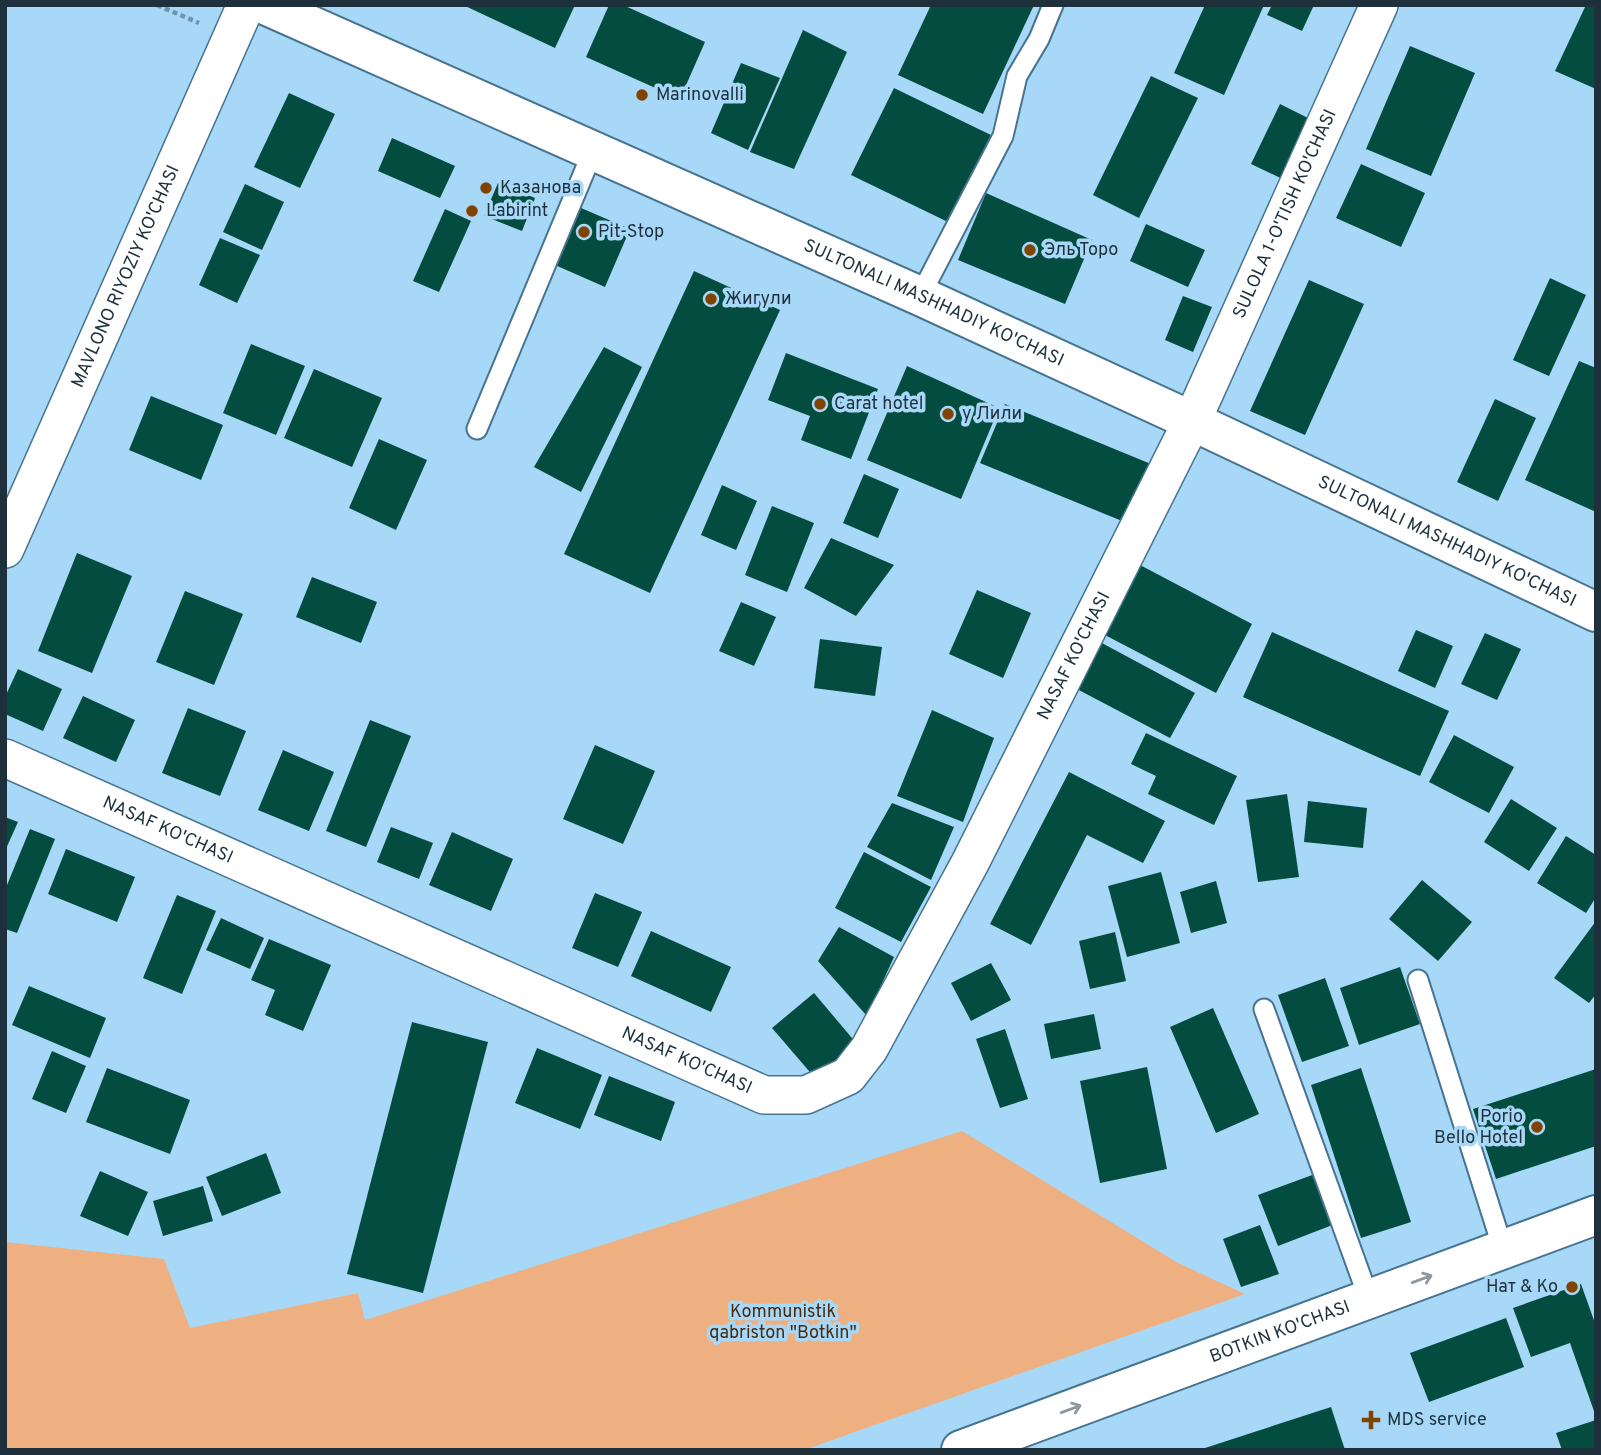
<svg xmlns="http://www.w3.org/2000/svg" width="1601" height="1455" viewBox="0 0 1601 1455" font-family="Overpass,sans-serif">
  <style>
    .green { fill: #eeb080 }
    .building { fill: #044c40 }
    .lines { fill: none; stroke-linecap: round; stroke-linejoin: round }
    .service-casing { stroke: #477490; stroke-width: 23 }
    .minor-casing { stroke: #477490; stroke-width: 40 }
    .tertiary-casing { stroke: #477490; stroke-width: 42 }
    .path { stroke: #7094ac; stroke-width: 4.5; stroke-dasharray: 5 3.5; stroke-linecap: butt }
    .service { stroke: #fff; stroke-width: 19 }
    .minor { stroke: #fff; stroke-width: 37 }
    .tertiary { stroke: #fff; stroke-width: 38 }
    .oneway { stroke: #8e989e }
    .poi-dot { fill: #814400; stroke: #a8d8f8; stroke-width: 2.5 }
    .labels { text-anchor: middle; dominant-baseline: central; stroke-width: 7; stroke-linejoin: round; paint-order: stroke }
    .poi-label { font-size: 18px; fill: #1d303c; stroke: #a8d8f8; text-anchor: start }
    .street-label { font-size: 18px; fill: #1d303c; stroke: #a8d8f8 }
    .park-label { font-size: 18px; fill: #4a2a0e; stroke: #a8d8f8 }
  </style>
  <rect width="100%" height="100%" fill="#a8d8f8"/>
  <polygon class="green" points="962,1131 1178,1263 1245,1294 804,1450 5,1450 5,1242 164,1259 190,1328 358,1293 365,1320"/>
  <g class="building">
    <polygon points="463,5 575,5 555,48"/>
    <polygon points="609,5 623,5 705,42 680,99 586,57"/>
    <polygon points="931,5 1034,5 983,114 898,75"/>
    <polygon points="1205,5 1264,5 1224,95 1174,73"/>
    <polygon points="1272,5 1314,5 1302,31 1267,15"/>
    <polygon points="1586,5 1596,5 1596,89 1555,71"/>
    <polygon points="803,30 847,52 794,169 750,152"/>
    <polygon points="1410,46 1475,73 1431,176 1366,149"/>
    <polygon points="741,63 780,78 748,150 711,133"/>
    <polygon points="1151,76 1198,98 1139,218 1093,195"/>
    <polygon points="894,88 993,136 950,223 851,175"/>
    <polygon points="289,93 335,114 300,188 254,167"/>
    <polygon points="1280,104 1318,123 1289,182 1251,164"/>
    <polygon points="392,138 455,166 440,198 378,171"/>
    <polygon points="1361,164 1425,193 1401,247 1336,218"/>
    <polygon points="498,183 535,198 522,231 484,216"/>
    <polygon points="245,184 284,202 262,250 223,232"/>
    <polygon points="986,193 1092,240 1065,304 958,260"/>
    <polygon points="581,208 630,229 605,287 555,265"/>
    <polygon points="445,209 471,221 439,292 413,281"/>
    <polygon points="1146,224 1205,250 1188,287 1130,261"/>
    <polygon points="220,238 260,255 237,303 199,285"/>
    <polygon points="694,271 780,310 650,593 564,554"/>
    <polygon points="1550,278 1586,295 1549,376 1513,360"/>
    <polygon points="1309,280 1364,304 1305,435 1250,411"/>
    <polygon points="1183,296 1212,307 1193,352 1165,340"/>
    <polygon points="251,344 305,366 276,435 223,413"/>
    <polygon points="604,347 642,367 581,492 534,467"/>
    <polygon points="786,353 878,389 851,459 801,440 810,416 768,400"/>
    <polygon points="1579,361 1596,368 1596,512 1525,480"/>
    <polygon points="907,366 999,408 961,499 867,460"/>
    <polygon points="314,369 382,398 352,467 284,438"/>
    <polygon points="151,396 223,425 201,480 129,450"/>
    <polygon points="1495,399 1536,418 1498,501 1457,482"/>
    <polygon points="1005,404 1151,464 1127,523 980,463"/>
    <polygon points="379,439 427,460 396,530 349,508"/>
    <polygon points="864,474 899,489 878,538 843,523"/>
    <polygon points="722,485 757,501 736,550 701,535"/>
    <polygon points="772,506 814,523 787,592 745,575"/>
    <polygon points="831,538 894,565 856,616 804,588"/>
    <polygon points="77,553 132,576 92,673 38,651"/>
    <polygon points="1140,565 1252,624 1216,693 1103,634"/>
    <polygon points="312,577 377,602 361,643 296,617"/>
    <polygon points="977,590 1031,613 1003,678 949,654"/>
    <polygon points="185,591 243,614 214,685 156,662"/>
    <polygon points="741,602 776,617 754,666 719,651"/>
    <polygon points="1416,630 1453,646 1435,688 1398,671"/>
    <polygon points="1272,632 1449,711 1420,776 1243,697"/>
    <polygon points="1485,633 1521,649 1497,700 1461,684"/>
    <polygon points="820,639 882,647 875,696 814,688"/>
    <polygon points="1100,642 1195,693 1170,738 1075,688"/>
    <polygon points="18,669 62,689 43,731 5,714 5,697"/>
    <polygon points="83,696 135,720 116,762 63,738"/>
    <polygon points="188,708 246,731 220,796 162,773"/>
    <polygon points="932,710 994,738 963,822 897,796"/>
    <polygon points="370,720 411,736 366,847 326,831"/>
    <polygon points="1146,733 1237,776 1214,825 1148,794 1156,776 1131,764"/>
    <polygon points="1454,735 1514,767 1489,813 1429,782"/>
    <polygon points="595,745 655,771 623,844 563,819"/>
    <polygon points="283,750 334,772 309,831 258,810"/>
    <polygon points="1069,772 1165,821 1143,863 1087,835 1031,945 990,924"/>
    <polygon points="1287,794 1299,877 1258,882 1246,800"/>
    <polygon points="1511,799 1557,828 1529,871 1484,842"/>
    <polygon points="1308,801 1367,808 1363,848 1304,842"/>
    <polygon points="892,803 954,827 931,880 867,847"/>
    <polygon points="5,817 18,822 5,851"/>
    <polygon points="391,827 433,843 419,879 377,862"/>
    <polygon points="30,829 55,839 17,933 5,929 5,890"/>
    <polygon points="452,832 513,859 491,911 429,885"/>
    <polygon points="1566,836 1596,855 1596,897 1586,913 1537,883"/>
    <polygon points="66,849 135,877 117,922 48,894"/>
    <polygon points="864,852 931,887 901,942 835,908"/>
    <polygon points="1161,872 1180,943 1127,957 1108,886"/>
    <polygon points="1422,880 1472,922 1438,961 1389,919"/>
    <polygon points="1216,881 1227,923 1191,933 1180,892"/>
    <polygon points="595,893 642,912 618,967 572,948"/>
    <polygon points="177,895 216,911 182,994 143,978"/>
    <polygon points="221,918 264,938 250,969 206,950"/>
    <polygon points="1596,921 1596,994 1589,1003 1554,978"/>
    <polygon points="839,927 894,957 867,1016 818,961"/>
    <polygon points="651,931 731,967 711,1012 631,976"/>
    <polygon points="1115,932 1126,981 1090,989 1079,941"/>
    <polygon points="269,939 331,965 303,1031 265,1015 275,990 251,980"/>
    <polygon points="991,963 1011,1000 971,1021 951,983"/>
    <polygon points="1400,967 1420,1024 1359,1045 1340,988"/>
    <polygon points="1325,978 1349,1046 1302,1062 1278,995"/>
    <polygon points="29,986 106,1018 90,1058 12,1025"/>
    <polygon points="814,993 857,1044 815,1078 772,1028"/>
    <polygon points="1213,1008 1259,1114 1216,1133 1170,1027"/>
    <polygon points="1094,1014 1101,1049 1051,1059 1044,1024"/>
    <polygon points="412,1022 488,1042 423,1293 347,1274"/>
    <polygon points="1005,1029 1028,1099 1000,1108 976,1039"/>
    <polygon points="537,1048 602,1075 580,1129 515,1103"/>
    <polygon points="52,1051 86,1066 66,1113 32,1099"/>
    <polygon points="1147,1067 1167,1169 1100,1183 1080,1081"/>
    <polygon points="107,1068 190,1100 170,1154 86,1122"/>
    <polygon points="1361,1068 1411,1222 1361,1238 1311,1085"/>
    <polygon points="1596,1069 1596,1146 1496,1179 1473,1109"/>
    <polygon points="609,1076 675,1102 661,1141 594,1115"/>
    <polygon points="266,1153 281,1193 222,1216 206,1177"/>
    <polygon points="100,1171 148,1192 128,1236 80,1216"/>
    <polygon points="1315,1174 1335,1224 1278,1246 1258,1195"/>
    <polygon points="203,1186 213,1221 163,1236 153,1201"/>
    <polygon points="1260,1225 1279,1274 1241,1287 1223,1239"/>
    <polygon points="1581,1284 1596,1326 1595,1414 1570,1343 1531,1357 1513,1308"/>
    <polygon points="1506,1318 1524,1367 1429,1402 1410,1353"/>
    <polygon points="1331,1407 1345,1450 1202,1450 1202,1449"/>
    <polygon points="1596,1420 1596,1450 1562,1450 1556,1433"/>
  </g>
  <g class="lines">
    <defs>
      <g id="service">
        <polyline points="920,296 1003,136 1017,76 1039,39 1053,5"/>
        <polyline points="477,429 593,151"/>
        <polyline points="1418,980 1503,1249"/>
        <polyline points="1264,1009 1369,1299"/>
      </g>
      <g id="minor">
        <path id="s1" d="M 5,549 L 246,5"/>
        <path id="s2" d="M 5,758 L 764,1095 L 806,1095 L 848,1076 L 869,1049 L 970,863 L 1192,421 L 1379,5"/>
      </g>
      <g id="tertiary">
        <path id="s3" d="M 265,5 L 920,296 L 1192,421 L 1596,612"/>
        <path id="s4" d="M 961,1450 L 1596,1215"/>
      </g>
    </defs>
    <use href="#service" class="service-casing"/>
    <use href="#minor" class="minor-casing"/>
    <use href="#tertiary" class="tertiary-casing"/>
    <polyline class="path" points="157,5 199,23"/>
    <use href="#service" class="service"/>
    <use href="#minor" class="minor"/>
    <use href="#tertiary" class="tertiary"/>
  </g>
  <defs><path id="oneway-shaft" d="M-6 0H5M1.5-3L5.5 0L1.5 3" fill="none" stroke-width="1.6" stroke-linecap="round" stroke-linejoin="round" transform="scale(1.75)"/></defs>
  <g class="oneway">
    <use href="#oneway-shaft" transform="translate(1422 1279) rotate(-20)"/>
    <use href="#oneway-shaft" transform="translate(1071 1409) rotate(-20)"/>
  </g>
  <g class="poi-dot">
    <circle cx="642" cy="95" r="7"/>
    <circle cx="486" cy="188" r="7"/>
    <circle cx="472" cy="211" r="7"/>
    <circle cx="584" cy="232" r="7"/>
    <circle cx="1030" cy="250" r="7"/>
    <circle cx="711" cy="299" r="7"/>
    <circle cx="820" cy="404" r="7"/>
    <circle cx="948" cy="414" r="7"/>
    <circle cx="1537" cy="1127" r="7"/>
    <circle cx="1572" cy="1287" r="7"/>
    <path d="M1367.5 1409.5h7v7h7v7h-7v7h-7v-7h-7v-7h7z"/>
  </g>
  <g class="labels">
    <g class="poi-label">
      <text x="656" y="95">Marinovalli</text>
      <text x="500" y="188">Казанова</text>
      <text x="486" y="211">Labirint</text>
      <text x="598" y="232">Pit-Stop</text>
      <text x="1044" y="250">Эль Торо</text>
      <text x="725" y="299">Жигули</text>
      <text x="834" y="404">Carat hotel</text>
      <text x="962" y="414">у Лили</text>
      <text x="1523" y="1117" text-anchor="end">Porio<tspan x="1523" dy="21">Bello Hotel</tspan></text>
      <text x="1558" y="1287" text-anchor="end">Нат &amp; Ко</text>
      <text x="1387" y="1420">MDS service</text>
    </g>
    <g class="street-label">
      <text stroke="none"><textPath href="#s2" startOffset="1886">SULOLA 1-O'TISH KO'CHASI</textPath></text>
      <text stroke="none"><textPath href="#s1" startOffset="298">MAVLONO RIYOZIY KO'CHASI</textPath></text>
      <text stroke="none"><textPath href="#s3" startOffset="732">SULTONALI MASHHADIY KO'CHASI</textPath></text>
      <text stroke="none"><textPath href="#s3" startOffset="1298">SULTONALI MASHHADIY KO'CHASI</textPath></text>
      <text stroke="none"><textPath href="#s2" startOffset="1396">NASAF KO'CHASI</textPath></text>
      <text stroke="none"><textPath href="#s2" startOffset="178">NASAF KO'CHASI</textPath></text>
      <text stroke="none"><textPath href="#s2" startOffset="746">NASAF KO'CHASI</textPath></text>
      <text stroke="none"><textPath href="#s4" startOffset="340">BOTKIN KO'CHASI</textPath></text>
    </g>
    <g class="park-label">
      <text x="783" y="1312">Kommunistik<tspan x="783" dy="21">qabriston "Botkin"</tspan></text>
    </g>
  </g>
  <rect width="1601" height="1455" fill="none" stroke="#1d303c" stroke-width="14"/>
</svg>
